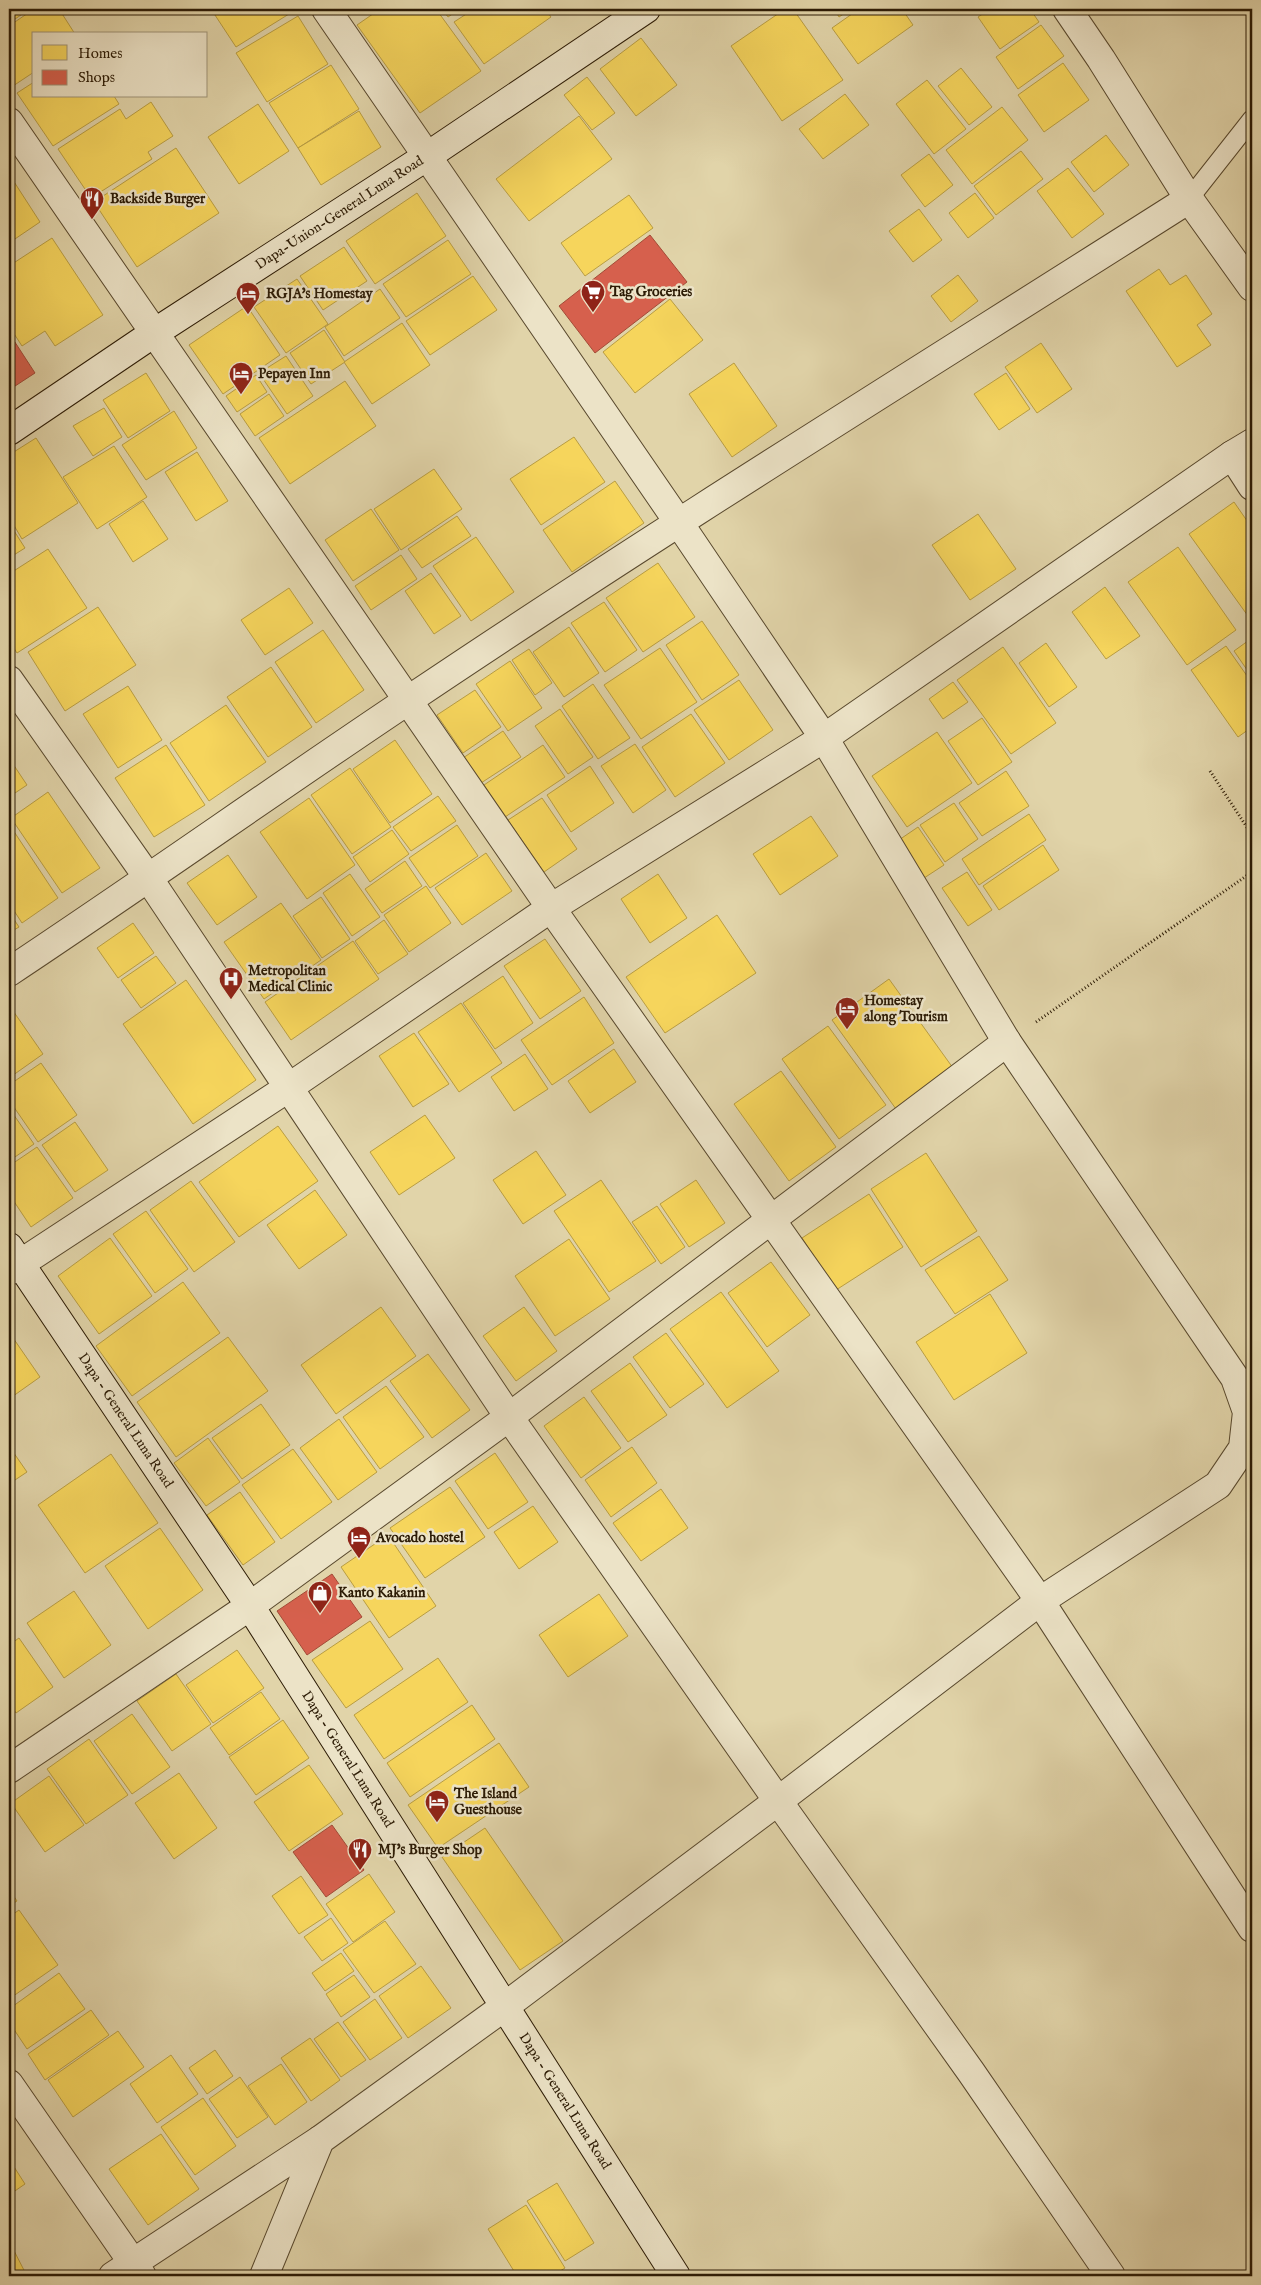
<svg xmlns="http://www.w3.org/2000/svg" width="1261" height="2285" viewBox="0 0 1261 2285" font-family="'IM FELL English',serif">
  <style>
    .homes { fill: #f6d55c; stroke: #b99d42 }
    .shops { fill: #d6604d; stroke: #a34b37 }
    .lines { fill: none; stroke-linecap: round; stroke-linejoin: round }
    .service-casing { stroke: #59492e; stroke-width: 20 }
    .minor-casing { stroke: #59492e; stroke-width: 30 }
    .tertiary-casing { stroke: #59492e; stroke-width: 30 }
    .secondary-casing { stroke: #2c1b05; stroke-width: 30 }
    .path { stroke: #2c1b05; stroke-width: 3; stroke-dasharray: 1 2.5; stroke-linecap: butt }
    .service { stroke: #ece3c7; stroke-width: 18 }
    .minor { stroke: #ece3c7; stroke-width: 28 }
    .tertiary { stroke: #ece3c7; stroke-width: 28 }
    .secondary { stroke: #ece3c7; stroke-width: 28 }
    .labels { text-anchor: middle; dominant-baseline: central; stroke-width: 5; stroke-linejoin: round; paint-order: stroke }
    .poi-label { font-size: 14px; font-weight: bold; fill: #2c1b05; stroke: #ece3c7; text-anchor: start }
    .street-label { font-size: 14px; fill: #2c1b05; stroke: #ece3c7 }
  </style>
  <rect width="100%" height="100%" fill="#e1d4a9"/>
  <filter id="stains"><feTurbulence type="fractalNoise" baseFrequency=".004" numOctaves="4"/><feColorMatrix values="0 0 0 0 .2 0 0 0 0 .09 0 0 0 0 .02 0 0 0 .5 -.17"/></filter>
  <radialGradient id="worn" r=".72"><stop offset=".6" stop-color="#630" stop-opacity="0"/><stop offset="1" stop-color="#630" stop-opacity=".3"/></radialGradient>
  <g class="homes">
    <polygon points="9,9 30,9 9,23"/>
    <polygon points="34,9 59,9 75,34 34,34 34,72 13,86 9,80 9,26"/>
    <polygon points="211,9 297,9 236,47"/>
    <polygon points="380,9 436,9 481,71 420,113 357,25"/>
    <polygon points="442,9 460,9 448,17"/>
    <polygon points="474,9 545,9 551,17 484,64 454,22"/>
    <polygon points="785,9 793,9 843,80 782,121 731,46"/>
    <polygon points="834,9 851,9 839,17"/>
    <polygon points="859,9 902,9 913,25 858,64 832,28"/>
    <polygon points="990,9 1030,9 1039,22 1000,49 978,17"/>
    <polygon points="298,16 328,64 267,102 236,53"/>
    <polygon points="1041,25 1064,56 1018,89 996,57"/>
    <polygon points="641,38 677,85 636,116 600,69"/>
    <polygon points="1063,63 1089,100 1044,132 1018,95"/>
    <polygon points="331,65 359,109 298,148 269,103"/>
    <polygon points="961,68 992,107 969,125 938,86"/>
    <polygon points="587,77 615,113 592,130 564,95"/>
    <polygon points="927,80 966,129 934,154 896,104"/>
    <polygon points="34,82 34,96 114,96 119,104 53,146 17,93"/>
    <polygon points="845,94 869,125 823,159 799,129"/>
    <polygon points="151,102 173,136 148,152 152,159 91,198 58,149 120,109 126,119"/>
    <polygon points="258,104 289,151 239,184 208,137"/>
    <polygon points="1002,107 1028,140 972,184 946,150"/>
    <polygon points="359,111 381,147 321,185 298,148"/>
    <polygon points="579,116 612,159 529,221 496,179"/>
    <polygon points="1106,135 1129,165 1094,192 1071,162"/>
    <polygon points="176,148 219,213 137,267 94,202"/>
    <polygon points="1021,151 1043,179 996,215 974,186"/>
    <polygon points="929,154 953,185 925,207 901,175"/>
    <polygon points="1068,168 1104,214 1072,238 1037,191"/>
    <polygon points="9,174 40,222 9,243"/>
    <polygon points="417,193 446,236 375,284 346,241"/>
    <polygon points="975,193 994,218 968,238 949,213"/>
    <polygon points="629,195 653,228 585,276 561,243"/>
    <polygon points="919,209 942,240 913,262 889,231"/>
    <polygon points="52,238 103,315 55,346 45,331 22,346 9,326 9,288 15,284 9,275 9,266"/>
    <polygon points="448,240 471,274 406,317 383,284"/>
    <polygon points="344,247 367,281 323,310 300,276"/>
    <polygon points="1159,269 1170,285 1186,275 1212,314 1197,325 1211,345 1177,367 1126,291"/>
    <polygon points="958,275 978,301 951,322 931,296"/>
    <polygon points="473,276 497,310 430,355 406,321"/>
    <polygon points="297,279 328,324 286,353 254,307"/>
    <polygon points="380,289 400,318 344,356 325,327"/>
    <polygon points="670,299 703,340 635,393 603,352"/>
    <polygon points="247,306 280,355 223,394 189,345"/>
    <polygon points="402,323 430,365 372,404 344,362"/>
    <polygon points="324,330 345,362 311,384 290,353"/>
    <polygon points="1041,343 1072,389 1037,413 1005,367"/>
    <polygon points="286,356 313,396 287,414 259,373"/>
    <polygon points="734,363 777,426 732,457 689,394"/>
    <polygon points="146,373 170,411 128,438 103,400"/>
    <polygon points="1006,373 1030,409 999,430 974,394"/>
    <polygon points="256,375 267,392 237,412 226,396"/>
    <polygon points="345,381 376,426 290,484 259,438"/>
    <polygon points="269,394 284,416 255,436 240,414"/>
    <polygon points="104,408 122,437 93,456 73,426"/>
    <polygon points="174,411 197,448 146,480 122,445"/>
    <polygon points="574,437 605,482 541,525 510,479"/>
    <polygon points="36,438 78,503 22,539 9,517 9,455"/>
    <polygon points="114,446 147,497 97,529 63,477"/>
    <polygon points="197,452 228,501 196,521 165,472"/>
    <polygon points="434,469 462,509 401,550 374,509"/>
    <polygon points="615,481 644,523 572,572 543,530"/>
    <polygon points="143,501 168,539 133,562 109,524"/>
    <polygon points="1234,502 1252,528 1252,613 1248,616 1189,534"/>
    <polygon points="371,509 399,550 353,581 325,540"/>
    <polygon points="978,514 1016,569 970,600 932,545"/>
    <polygon points="457,516 471,536 422,568 408,549"/>
    <polygon points="9,523 25,548 9,558"/>
    <polygon points="476,537 514,592 471,621 433,566"/>
    <polygon points="1178,547 1236,630 1187,665 1128,582"/>
    <polygon points="48,549 87,608 17,653 9,641 9,574"/>
    <polygon points="401,555 417,579 371,610 355,586"/>
    <polygon points="658,563 695,617 643,652 606,598"/>
    <polygon points="431,573 461,616 434,634 405,591"/>
    <polygon points="1105,587 1140,636 1106,659 1072,612"/>
    <polygon points="289,588 313,623 265,655 241,620"/>
    <polygon points="604,602 637,650 605,672 571,623"/>
    <polygon points="98,607 136,665 65,711 28,652"/>
    <polygon points="702,621 739,675 702,700 666,645"/>
    <polygon points="569,627 599,673 564,697 533,652"/>
    <polygon points="323,630 364,690 316,723 275,662"/>
    <polygon points="1252,638 1252,677 1234,651"/>
    <polygon points="1046,643 1077,687 1049,707 1019,663"/>
    <polygon points="1226,646 1252,683 1252,727 1238,737 1191,670"/>
    <polygon points="1003,647 1056,723 1011,754 957,680"/>
    <polygon points="660,648 697,702 641,739 604,685"/>
    <polygon points="529,649 552,683 535,695 512,660"/>
    <polygon points="510,661 542,708 508,731 476,684"/>
    <polygon points="271,667 312,727 268,757 227,697"/>
    <polygon points="739,680 773,730 729,760 694,710"/>
    <polygon points="953,682 968,702 943,719 929,699"/>
    <polygon points="593,684 630,738 598,759 562,706"/>
    <polygon points="128,686 162,740 118,768 83,714"/>
    <polygon points="475,690 501,727 463,753 437,715"/>
    <polygon points="226,705 266,762 209,801 170,743"/>
    <polygon points="560,709 593,757 568,774 535,726"/>
    <polygon points="691,714 725,763 675,797 642,747"/>
    <polygon points="982,718 1012,762 978,785 948,741"/>
    <polygon points="503,731 521,757 481,783 463,758"/>
    <polygon points="937,732 972,783 907,827 872,776"/>
    <polygon points="395,740 432,794 390,823 353,769"/>
    <polygon points="635,744 666,790 633,813 601,766"/>
    <polygon points="166,745 205,805 154,837 115,778"/>
    <polygon points="543,745 565,777 505,817 484,785"/>
    <polygon points="9,758 27,785 9,797"/>
    <polygon points="590,766 614,803 571,832 547,795"/>
    <polygon points="350,768 391,827 352,854 311,795"/>
    <polygon points="1006,771 1029,806 982,836 959,803"/>
    <polygon points="48,792 100,868 62,893 11,818"/>
    <polygon points="438,796 456,821 411,851 393,827"/>
    <polygon points="309,798 355,865 307,899 260,832"/>
    <polygon points="542,798 577,849 544,872 508,820"/>
    <polygon points="954,803 978,839 945,862 920,825"/>
    <polygon points="1029,814 1046,840 979,885 962,859"/>
    <polygon points="811,816 838,856 780,895 753,854"/>
    <polygon points="9,824 58,898 22,923 9,903"/>
    <polygon points="457,825 478,856 430,888 409,858"/>
    <polygon points="918,827 944,865 921,880 896,842"/>
    <polygon points="392,830 409,854 370,882 353,857"/>
    <polygon points="1043,845 1059,870 999,910 983,886"/>
    <polygon points="486,853 512,891 462,925 435,888"/>
    <polygon points="228,855 257,897 217,925 187,883"/>
    <polygon points="405,861 422,886 382,913 365,889"/>
    <polygon points="967,872 992,910 968,926 942,888"/>
    <polygon points="350,874 380,917 352,936 323,893"/>
    <polygon points="658,874 687,918 650,943 621,899"/>
    <polygon points="426,886 451,923 409,952 384,915"/>
    <polygon points="321,897 350,939 322,958 293,916"/>
    <polygon points="281,903 321,960 264,999 224,942"/>
    <polygon points="9,912 19,927 9,933"/>
    <polygon points="717,915 756,973 665,1033 626,977"/>
    <polygon points="384,920 408,954 378,974 355,941"/>
    <polygon points="133,923 154,953 118,978 97,948"/>
    <polygon points="545,939 581,991 540,1019 504,966"/>
    <polygon points="353,941 379,979 291,1040 265,1002"/>
    <polygon points="156,956 176,983 141,1008 121,980"/>
    <polygon points="503,976 533,1023 495,1049 463,1003"/>
    <polygon points="889,979 953,1068 896,1109 832,1020"/>
    <polygon points="186,980 256,1080 193,1124 123,1024"/>
    <polygon points="584,997 614,1043 552,1085 521,1040"/>
    <polygon points="461,1003 502,1063 459,1092 418,1032"/>
    <polygon points="9,1005 43,1054 9,1078"/>
    <polygon points="828,1026 886,1105 839,1139 782,1059"/>
    <polygon points="414,1033 449,1084 413,1107 379,1056"/>
    <polygon points="614,1049 636,1082 590,1113 568,1081"/>
    <polygon points="525,1054 548,1089 514,1111 491,1077"/>
    <polygon points="41,1063 77,1115 38,1142 9,1100 9,1085"/>
    <polygon points="781,1071 836,1147 789,1181 734,1104"/>
    <polygon points="9,1108 34,1144 9,1161"/>
    <polygon points="425,1115 455,1158 399,1195 370,1152"/>
    <polygon points="75,1122 108,1170 75,1192 42,1145"/>
    <polygon points="278,1126 318,1181 239,1237 199,1182"/>
    <polygon points="37,1147 73,1198 31,1227 9,1194 9,1166"/>
    <polygon points="536,1151 566,1195 523,1224 493,1180"/>
    <polygon points="926,1153 977,1231 921,1267 871,1189"/>
    <polygon points="601,1180 656,1261 609,1292 554,1211"/>
    <polygon points="696,1180 725,1223 689,1247 660,1204"/>
    <polygon points="191,1181 235,1242 194,1272 150,1210"/>
    <polygon points="315,1190 347,1235 299,1269 267,1225"/>
    <polygon points="869,1194 903,1247 836,1290 802,1238"/>
    <polygon points="657,1206 685,1247 661,1264 632,1222"/>
    <polygon points="146,1211 188,1269 155,1293 113,1234"/>
    <polygon points="979,1236 1008,1280 955,1314 925,1270"/>
    <polygon points="110,1238 152,1296 99,1334 58,1276"/>
    <polygon points="569,1239 610,1299 555,1336 515,1276"/>
    <polygon points="771,1262 810,1315 767,1347 728,1293"/>
    <polygon points="183,1282 220,1333 132,1396 96,1346"/>
    <polygon points="721,1292 779,1371 727,1408 670,1329"/>
    <polygon points="990,1294 1027,1353 954,1400 916,1342"/>
    <polygon points="381,1307 416,1356 336,1414 301,1365"/>
    <polygon points="524,1307 557,1351 516,1381 483,1336"/>
    <polygon points="9,1332 40,1377 9,1399"/>
    <polygon points="666,1333 704,1384 670,1408 633,1357"/>
    <polygon points="228,1337 268,1391 176,1457 137,1402"/>
    <polygon points="428,1354 470,1410 432,1438 390,1381"/>
    <polygon points="630,1363 667,1415 628,1442 591,1391"/>
    <polygon points="386,1386 424,1437 380,1469 343,1417"/>
    <polygon points="584,1397 621,1448 581,1478 544,1426"/>
    <polygon points="261,1404 290,1445 242,1479 212,1438"/>
    <polygon points="339,1419 377,1472 338,1500 300,1448"/>
    <polygon points="208,1438 240,1482 206,1506 174,1463"/>
    <polygon points="9,1446 27,1472 9,1484"/>
    <polygon points="632,1447 657,1483 611,1517 585,1480"/>
    <polygon points="293,1449 332,1502 281,1539 242,1485"/>
    <polygon points="495,1453 528,1502 488,1529 455,1481"/>
    <polygon points="111,1454 158,1523 85,1573 38,1505"/>
    <polygon points="450,1487 485,1537 425,1578 390,1528"/>
    <polygon points="661,1489 688,1528 641,1561 613,1523"/>
    <polygon points="240,1492 275,1542 243,1565 207,1515"/>
    <polygon points="533,1506 558,1542 519,1569 494,1532"/>
    <polygon points="160,1528 203,1590 148,1629 105,1566"/>
    <polygon points="388,1535 436,1606 389,1638 341,1567"/>
    <polygon points="74,1591 111,1645 64,1678 27,1623"/>
    <polygon points="599,1594 628,1636 568,1677 539,1635"/>
    <polygon points="370,1621 403,1669 346,1708 312,1660"/>
    <polygon points="19,1638 53,1687 16,1713 9,1702 9,1645"/>
    <polygon points="237,1650 264,1688 213,1723 186,1685"/>
    <polygon points="438,1658 468,1702 384,1759 354,1715"/>
    <polygon points="176,1674 211,1724 172,1751 137,1701"/>
    <polygon points="261,1692 280,1719 229,1755 210,1728"/>
    <polygon points="472,1705 495,1739 410,1797 387,1763"/>
    <polygon points="132,1714 170,1767 132,1794 94,1741"/>
    <polygon points="283,1720 309,1758 256,1795 229,1757"/>
    <polygon points="89,1739 128,1795 86,1824 47,1769"/>
    <polygon points="499,1743 529,1787 438,1848 408,1805"/>
    <polygon points="309,1765 343,1814 289,1851 254,1802"/>
    <polygon points="179,1773 217,1828 174,1859 135,1803"/>
    <polygon points="49,1776 84,1825 45,1852 11,1803"/>
    <polygon points="485,1828 563,1941 520,1970 442,1857"/>
    <polygon points="369,1874 395,1912 353,1942 326,1904"/>
    <polygon points="301,1876 328,1915 299,1934 272,1896"/>
    <polygon points="9,1889 17,1901 9,1906"/>
    <polygon points="19,1910 58,1965 9,1999 9,1917"/>
    <polygon points="331,1918 348,1943 322,1961 304,1937"/>
    <polygon points="385,1921 416,1964 374,1993 343,1950"/>
    <polygon points="341,1953 354,1971 325,1991 312,1973"/>
    <polygon points="421,1966 451,2008 408,2038 379,1996"/>
    <polygon points="59,1973 85,2009 27,2049 9,2022 9,2009"/>
    <polygon points="354,1975 370,1997 341,2017 326,1994"/>
    <polygon points="375,1999 402,2038 370,2060 343,2022"/>
    <polygon points="91,2010 109,2035 45,2080 28,2054"/>
    <polygon points="338,2022 366,2060 341,2077 314,2039"/>
    <polygon points="118,2031 144,2067 73,2117 48,2080"/>
    <polygon points="310,2038 340,2080 311,2101 281,2058"/>
    <polygon points="215,2050 233,2076 207,2094 189,2068"/>
    <polygon points="171,2055 198,2094 157,2123 130,2084"/>
    <polygon points="281,2064 307,2102 275,2125 248,2086"/>
    <polygon points="240,2077 268,2117 237,2138 209,2099"/>
    <polygon points="203,2098 236,2146 195,2175 161,2127"/>
    <polygon points="161,2134 199,2189 148,2225 109,2169"/>
    <polygon points="9,2159 25,2184 9,2195"/>
    <polygon points="557,2183 594,2243 565,2261 527,2201"/>
    <polygon points="526,2205 565,2268 552,2276 517,2276 488,2229"/>
    <polygon points="9,2241 27,2276 9,2276"/>
  </g>
  <g class="shops">
    <polygon points="650,235 687,282 595,353 559,306"/>
    <polygon points="9,333 35,373 9,390"/>
    <polygon points="332,1574 362,1617 307,1655 277,1611"/>
    <polygon points="332,1825 364,1870 326,1897 293,1852"/>
  </g>
  <g class="lines">
    <defs>
      <polyline id="service" points="1189,199 1252,119"/>
      <g id="minor">
        <polyline points="326,9 679,523 824,738 1007,1042 1235,1378 1247,1412 1243,1448 1218,1485 1040,1601 778,1801 504,2007"/>
        <polyline points="1067,9 1101,59 1189,199 1252,287"/>
        <polyline points="9,122 551,908 1040,1601 1252,1928"/>
        <polyline points="1232,455 1252,486"/>
        <polyline points="9,680 149,879 509,1417 778,1801 971,2072 1111,2276"/>
        <path d="M 9,972 C 143,883 274,790 407,701 C 664,528 928,365 1189,199"/>
        <polyline points="9,1271 288,1088 551,908 824,738 1232,455 1252,443"/>
        <polyline points="9,1769 250,1606 509,1417 1007,1042"/>
        <polyline points="9,2084 142,2276"/>
        <polyline points="113,2276 320,2140"/>
      </g>
      <polyline id="tertiary" points="264,2276 320,2140 504,2007"/>
      <g id="secondary">
        <path id="s1" d="M 9,431 L 154,333 L 426,157 L 646,9"/>
        <path id="s2" d="M 9,1247 L 250,1606 L 676,2276"/>
      </g>
    </defs>
    <use href="#service" class="service-casing"/>
    <use href="#minor" class="minor-casing"/>
    <use href="#tertiary" class="tertiary-casing"/>
    <use href="#secondary" class="secondary-casing"/>
    <g class="path">
      <polyline points="1210,771 1252,835"/>
      <polyline points="1036,1022 1252,872"/>
    </g>
    <use href="#service" class="service"/>
    <use href="#minor" class="minor"/>
    <use href="#tertiary" class="tertiary"/>
    <use href="#secondary" class="secondary"/>
  </g>
  <defs>
    <symbol id="restaurant-pin" viewBox="-11 -11 22 30"><path d="M0 17L-7.5 6A9.5 9.5 0 1 1 7.5 6Z" fill="#8f2418" stroke="#ece3c7"/><path d="M-5-6h1v4h1v-4h1v4h1v-4h1v5L-1.5 .5V6h-2V.5L-5-1ZM5-6V6H3V1.5H1.5Q1.5-4 5-6Z" fill="#fff"/></symbol>
    <symbol id="supermarket-pin" viewBox="-11 -11 22 30"><path d="M0 17L-7.5 6A9.5 9.5 0 1 1 7.5 6Z" fill="#8f2418" stroke="#ece3c7"/><path d="M-6-5.5h2.5l.6 2H6L4.5 2H-2.5L-4.4-4H-6ZM-1.5 3.2a1.3 1.3 0 1 0 .1 0ZM3 3.2a1.3 1.3 0 1 0 .1 0Z" fill="#fff"/></symbol>
    <symbol id="hotel-pin" viewBox="-11 -11 22 30"><path d="M0 17L-7.5 6A9.5 9.5 0 1 1 7.5 6Z" fill="#8f2418" stroke="#ece3c7"/><path d="M-6-4.5h1.5V1H6V5H4.5V3h-9V5H-6ZM-4 0a1.8 1.8 0 1 1 3.6 0ZM.5 0V-2.5h3Q6-2.5 6 0Z" fill="#fff"/></symbol>
    <symbol id="hospital-pin" viewBox="-11 -11 22 30"><path d="M0 17L-7.5 6A9.5 9.5 0 1 1 7.5 6Z" fill="#8f2418" stroke="#ece3c7"/><path d="M-5-5h3v3.5h4V-5h3V5h-3V1.5h-4V5h-3Z" fill="#fff"/></symbol>
    <symbol id="shop-pin" viewBox="-11 -11 22 30"><path d="M0 17L-7.5 6A9.5 9.5 0 1 1 7.5 6Z" fill="#8f2418" stroke="#ece3c7"/><path d="M-5-2.5h2.3a2.7 3.5 0 0 1 5.4 0H5L5.5 6h-11ZM-1.5-2.5h3a1.5 2.3 0 0 0-3 0Z" fill="#fff"/></symbol>
  </defs>
  <g fill-rule="evenodd">
    <use href="#restaurant-pin" x="78" y="185" width="28" height="38"/>
    <use href="#supermarket-pin" x="579" y="278" width="28" height="38"/>
    <use href="#hotel-pin" x="234" y="280" width="28" height="38"/>
    <use href="#hotel-pin" x="227" y="360" width="28" height="38"/>
    <use href="#hospital-pin" x="217" y="965" width="28" height="38"/>
    <use href="#hotel-pin" x="833" y="995" width="28" height="38"/>
    <use href="#hotel-pin" x="345" y="1524" width="28" height="38"/>
    <use href="#shop-pin" x="306" y="1579" width="28" height="38"/>
    <use href="#hotel-pin" x="423" y="1788" width="28" height="38"/>
    <use href="#restaurant-pin" x="346" y="1836" width="28" height="38"/>
  </g>
  <g class="labels">
    <g class="poi-label">
      <text x="110" y="199">Backside Burger</text>
      <text x="610" y="292">Tag Groceries</text>
      <text x="266" y="294">RGJA's Homestay</text>
      <text x="258" y="374">Pepayen Inn</text>
      <text x="248" y="971">Metropolitan<tspan x="248" dy="16">Medical Clinic</tspan></text>
      <text x="864" y="1001">Homestay<tspan x="864" dy="16">along Tourism</tspan></text>
      <text x="376" y="1538">Avocado hostel</text>
      <text x="338" y="1593">Kanto Kakanin</text>
      <text x="454" y="1794">The Island<tspan x="454" dy="16">Guesthouse</tspan></text>
      <text x="378" y="1850">MJ's Burger Shop</text>
    </g>
    <g class="street-label">
      <text stroke="none"><textPath href="#s1" startOffset="396">Dapa-Union-General Luna Road</textPath></text>
      <text stroke="none"><textPath href="#s2" startOffset="209">Dapa - General Luna Road</textPath></text>
      <text stroke="none"><textPath href="#s2" startOffset="614">Dapa - General Luna Road</textPath></text>
      <text stroke="none"><textPath href="#s2" startOffset="1019">Dapa - General Luna Road</textPath></text>
    </g>
  </g>
  <rect width="1261" height="2285" fill="none" stroke="#e1d4a9" stroke-width="30"/>
  <rect x="10" y="10" width="1241" height="2265" fill="none" stroke="#2c1b05" stroke-width="2.5"/>
  <rect x="15" y="15" width="1231" height="2255" fill="none" stroke="#2c1b05"/>
  <rect x="32" y="32" width="175" height="65" fill="#ece3c7" stroke="#9f9379"/>
  <rect x="42" y="45" width="25" height="15" fill="#f6d55c" stroke="#9f9379"/>
  <text x="78" y="58" font-size="15" fill="#2c1b05">Homes</text>
  <rect x="42" y="70" width="25" height="15" fill="#d6604d" stroke="#9f9379"/>
  <text x="78" y="82" font-size="15" fill="#2c1b05">Shops</text>
  <rect width="100%" height="100%" filter="url(#stains)"/>
  <rect width="100%" height="100%" fill="url(#worn)"/>
</svg>
